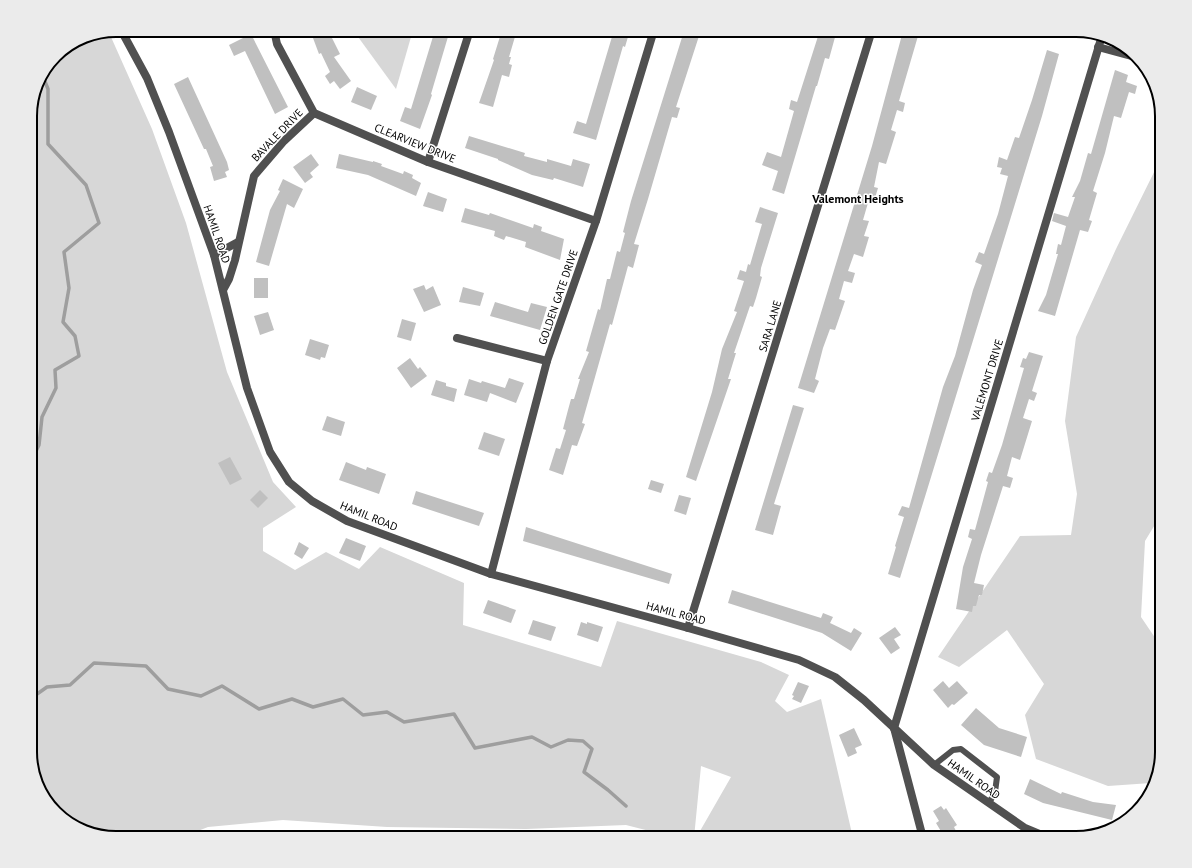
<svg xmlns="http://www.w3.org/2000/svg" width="1192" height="868" viewBox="0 0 1192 868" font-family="'PT Sans',sans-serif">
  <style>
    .green { fill: #d7d7d7 }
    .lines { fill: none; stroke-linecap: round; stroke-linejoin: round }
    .stream { stroke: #9e9e9e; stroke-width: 3.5 }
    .building { fill: #c0c0c0 }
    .service { stroke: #505050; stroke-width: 6 }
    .minor { stroke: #505050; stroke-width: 8 }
    .tertiary { stroke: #505050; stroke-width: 8 }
    .labels { text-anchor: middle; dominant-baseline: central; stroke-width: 3; stroke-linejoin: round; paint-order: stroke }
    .street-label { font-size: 11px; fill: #000; stroke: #fff }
    .neighbourhood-label { font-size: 12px; font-weight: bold; fill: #000; stroke: #fff }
    .rim { fill: none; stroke: #000; stroke-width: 2 }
  </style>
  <rect width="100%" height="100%" fill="#fff"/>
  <g class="green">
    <polygon points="353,30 413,30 396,89"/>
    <path d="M 89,35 L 111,37 L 152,129 L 186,223 L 227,372 L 273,482 L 296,507 L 263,528 L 263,551 L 295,570 L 326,552 L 359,569 L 380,547 L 464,583 L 463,625 L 601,667 L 617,621 L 761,662 L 789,675 L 775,701 L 787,712 L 821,699 L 853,838 L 724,838 L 706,831 L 696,838 L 731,777 L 701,766 L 694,838 L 677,838 L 626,825 L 526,829 L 387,827 L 283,820 L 208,827 L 180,838 L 116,838 L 64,820 L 41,795 L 30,757 L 30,111 C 33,100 35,90 38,80 C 45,62 71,39 89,35 Z"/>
    <polygon points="1162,156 1162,513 1145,541 1141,617 1162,648 1162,752 1151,783 1108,786 1036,759 1025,715 1044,684 1007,630 959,667 938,657 1020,536 1071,535 1077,494 1065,421 1076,337 1116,249"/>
  </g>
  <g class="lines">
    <g class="stream">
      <polyline points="30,463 39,445 42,417 56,388 55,370 79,356 75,336 63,322 69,288 64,252 99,223 86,185 48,144 48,89 42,74"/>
      <polyline points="30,699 47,687 70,685 94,663 146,666 168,689 201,696 222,686 259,709 292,699 313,707 343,699 363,715 387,712 404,722 454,714 475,748 532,737 551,747 568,740 583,741 592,749 584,772 608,790 626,806"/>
    </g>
  </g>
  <g class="building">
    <polygon points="310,30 328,30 340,54 334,57 351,81 340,89 334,81 330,84 325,76 330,72 321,53 319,54"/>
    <polygon points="435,30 450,30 431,94 432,95 420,129 400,121 405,107 411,109"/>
    <polygon points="502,30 517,30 509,57 511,57 509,64 512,65 509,77 502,75 493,107 479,103 494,60 493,59"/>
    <polygon points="614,30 630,30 625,47 623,46 596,140 573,133 577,121 586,124"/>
    <polygon points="820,30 837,30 829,59 825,58 817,86 816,86 784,194 772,190 778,171 762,165 767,152 781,157 794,111 789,109 791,100 797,102"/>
    <polygon points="684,31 699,36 676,107 680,108 677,118 672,117 648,199 634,244 639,245 633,268 628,266 612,325 610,324 582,423 585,424 577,446 572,445 563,475 549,470 556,448 560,449 566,430 563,429 568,410 571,399 574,399 580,379 578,379 589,352 586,351 598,309 600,310 607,279 610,279 617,251 620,252 625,233 623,232 631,201"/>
    <polygon points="903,31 918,36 899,101 905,103 903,112 897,110 891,130 896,132 886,164 879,162 874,187 878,188 875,198 870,196 863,220 869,221 864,236 869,237 863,257 854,254 848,271 855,273 852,283 844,281 839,299 845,301 835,330 830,329 823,348 815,379 819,381 814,393 798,388 872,146"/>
    <polygon points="251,34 288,107 275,114 245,51 234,56 229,45"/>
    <polygon points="1047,50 1059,54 1042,116 900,578 888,574 896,547 895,546 904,517 898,515 902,506 909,508 943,387 955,356 973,290 982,265 975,262 979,252 984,254 998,214 1008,176 1000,174 1002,168 997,167 999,157 1007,160 1015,137 1019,138 1032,100"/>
    <polygon points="1115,70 1128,75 1126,82 1137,86 1135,94 1129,92 1121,118 1114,116 1105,153 1093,191 1097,193 1089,220 1092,221 1088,232 1080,230 1055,316 1038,311 1046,295 1058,254 1056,254 1058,244 1061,245 1066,226 1052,221 1054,213 1068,217 1075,197 1072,197 1080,181 1088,153 1091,154"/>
    <polygon points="188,77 227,162 229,170 225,172 227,177 214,181 210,167 213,166 206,149 204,149 174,84"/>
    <polygon points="357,87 377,96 371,110 351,102"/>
    <polygon points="469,136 525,153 524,156 547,162 547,159 571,166 573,159 590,164 583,187 554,178 553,180 532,175 498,160 498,159 465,148"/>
    <polygon points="311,154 319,165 310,173 313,177 305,183 293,167"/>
    <polygon points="339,154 373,162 373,161 382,164 381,166 403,174 404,171 413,175 412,178 421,183 416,196 368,175 336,168"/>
    <polygon points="283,179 303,189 294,208 287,204 269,266 256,262 270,210 280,191 278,190"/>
    <polygon points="428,192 447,199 443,212 423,206"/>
    <polygon points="760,207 778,213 761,268 760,276 762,277 756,298 753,307 750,306 734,353 736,353 728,379 731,379 696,481 686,477 712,392 722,349 737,312 734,311 744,281 737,279 740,270 746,272 748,264 750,265 762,224 755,222"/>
    <polygon points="465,208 489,215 490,213 533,228 534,224 542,227 541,231 564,239 560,260 525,247 526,242 506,236 504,240 494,236 495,231 461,222"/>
    <rect x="254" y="278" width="14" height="20"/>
    <polygon points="424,285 426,290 433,286 441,305 424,312 413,289"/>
    <polygon points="463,287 484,293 480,306 459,302"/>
    <polygon points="495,302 528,312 531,303 547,307 540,330 490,316"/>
    <polygon points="268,312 274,330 260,335 254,316"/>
    <polygon points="402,319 416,323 411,341 397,337"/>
    <polygon points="310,339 329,345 325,358 321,357 320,360 305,355"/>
    <polygon points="1029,352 1043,356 1032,391 1037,393 1034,401 1029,399 1023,418 1032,421 1020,460 1012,457 1007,476 1013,478 1010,488 1003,486 981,555 974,583 984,585 982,595 979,595 976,606 973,606 972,612 956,609 963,567 972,539 968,537 970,529 975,530 988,482 986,481 989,472 992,473 1002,445 1024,368 1020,367 1023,358 1026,359"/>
    <polygon points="410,358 418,369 420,367 427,376 411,388 397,368"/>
    <polygon points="509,378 524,383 516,403 490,393 487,402 464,395 469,379 481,383 482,381 505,388"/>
    <polygon points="436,380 446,383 446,386 457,389 454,402 431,395"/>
    <polygon points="793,405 804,408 774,504 781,506 773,535 755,530"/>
    <polygon points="327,416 345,422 341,436 322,430"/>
    <polygon points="484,432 505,439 499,456 478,449"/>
    <polygon points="230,457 242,479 230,485 218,463"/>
    <polygon points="346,462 366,470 367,467 386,474 379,494 339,480"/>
    <polygon points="651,480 664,484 661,493 648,489"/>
    <polygon points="260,490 268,498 258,508 250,500"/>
    <polygon points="416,491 484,513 479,526 412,504"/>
    <polygon points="679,495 691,498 686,515 674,511"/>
    <polygon points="526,527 672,574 669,584 523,541"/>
    <polygon points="346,538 366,546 360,561 339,553"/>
    <polygon points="299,542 309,548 302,559 294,554"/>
    <polygon points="732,590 821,618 823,613 833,617 830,623 851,633 854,628 862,633 851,651 822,633 728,603"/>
    <polygon points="488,600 516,610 511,623 483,613"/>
    <polygon points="533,620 556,627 551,641 528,634"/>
    <polygon points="581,622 587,624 587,622 603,627 598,642 577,635"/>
    <polygon points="895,627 901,635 894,639 900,648 891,654 879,638"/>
    <polygon points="943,681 949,688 957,681 968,693 954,705 952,704 948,708 933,690"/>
    <polygon points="798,682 809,686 801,703 792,699 794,696 792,695"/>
    <polygon points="976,708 999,728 1027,737 1021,757 984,745 961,725"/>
    <polygon points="854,728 862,745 855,748 857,753 848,757 839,735"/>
    <polygon points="1030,779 1061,794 1062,792 1093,802 1116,805 1112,820 1043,803 1024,794"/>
    <polygon points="941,806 944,810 946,808 957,825 954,827 956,831 954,832 958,838 945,838 936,823 939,821 933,811"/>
  </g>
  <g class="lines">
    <polyline class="service" points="934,765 953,750 961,749 997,777 995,792 989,803"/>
    <g class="minor">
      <polyline points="274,30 277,44 314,113 428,162 596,221"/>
      <polyline points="1098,47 1135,57"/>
      <polyline points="428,162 470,30"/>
      <polyline points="214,255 238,242"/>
      <polyline points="223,290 229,279 235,260 254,176 284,141 314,113"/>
      <polyline points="457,338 547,361"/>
      <polyline points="491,574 547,361 596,221 654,30"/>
      <polyline points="1162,578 1159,604 1162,609"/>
      <polyline points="688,628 872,30"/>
      <polyline points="894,728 1101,39"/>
    </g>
    <g class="tertiary">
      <polyline points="121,30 147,78 169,132 214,255 247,388 270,452 289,482 312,501 347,521 491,574 688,628 799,660 835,677 864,700 934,765 1025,828 1049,838"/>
      <polyline points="894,728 923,838"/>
    </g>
  </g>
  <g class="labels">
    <g class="street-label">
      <text transform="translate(277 135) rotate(-46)">BAVALE DRIVE</text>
      <text transform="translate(415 143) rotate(22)">CLEARVIEW DRIVE</text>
      <text transform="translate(217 234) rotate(71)">HAMIL ROAD</text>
      <text transform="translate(558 297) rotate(-71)">GOLDEN GATE DRIVE</text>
      <text transform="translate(770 326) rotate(-73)">SARA LANE</text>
      <text transform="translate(987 380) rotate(-73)">VALEMONT DRIVE</text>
      <text transform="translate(369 516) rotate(22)">HAMIL ROAD</text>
      <text transform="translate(676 613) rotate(15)">HAMIL ROAD</text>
      <text transform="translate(974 779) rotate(35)">HAMIL ROAD</text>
    </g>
    <g class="neighbourhood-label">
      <text x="858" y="198">Valemont Heights</text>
    </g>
  </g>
  <path d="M0 0H1192V868H0ZM116 37H1076A79 79 0 0 1 1155 116V752A79 79 0 0 1 1076 831H116A79 79 0 0 1 37 752V116A79 79 0 0 1 116 37Z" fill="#ebebeb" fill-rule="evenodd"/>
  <path class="rim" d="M116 37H1076A79 79 0 0 1 1155 116V752A79 79 0 0 1 1076 831H116A79 79 0 0 1 37 752V116A79 79 0 0 1 116 37Z"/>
</svg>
